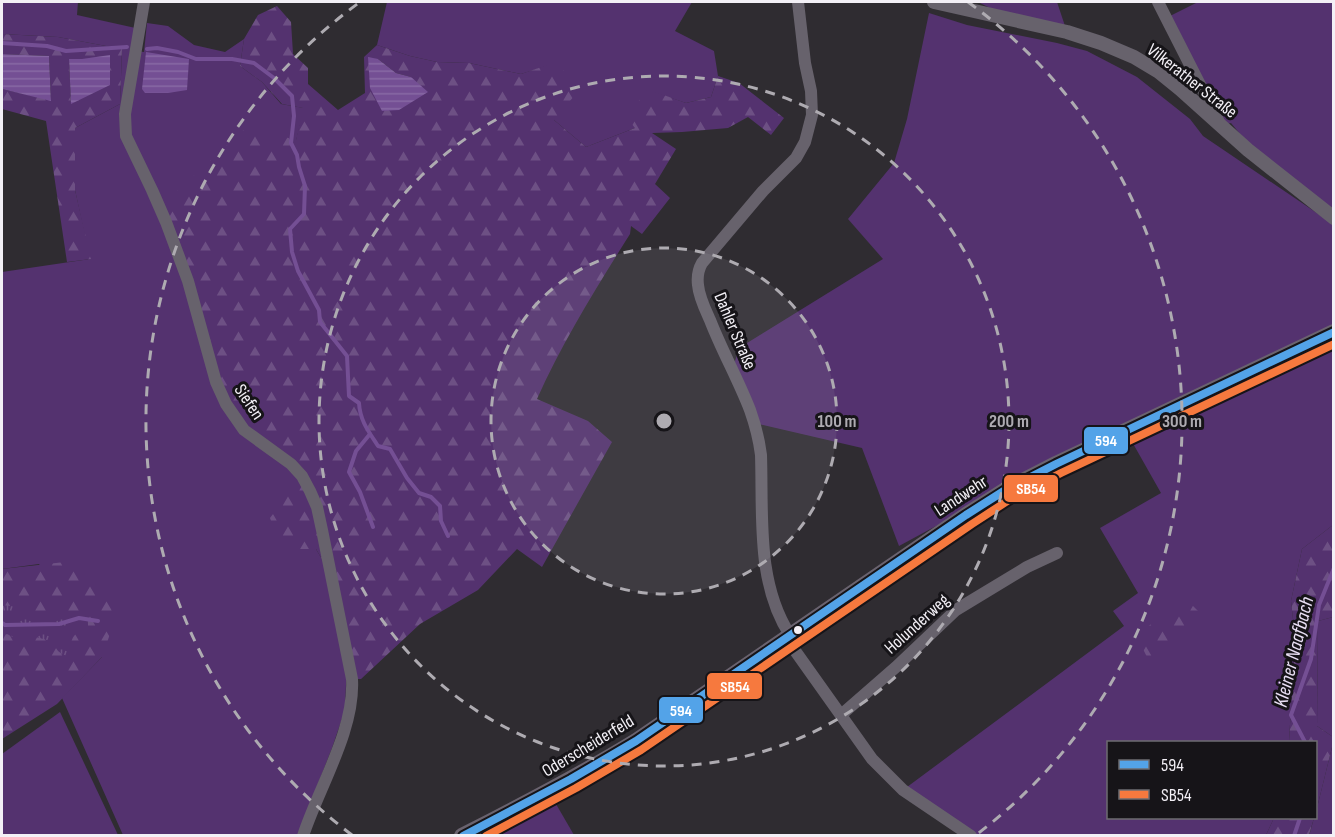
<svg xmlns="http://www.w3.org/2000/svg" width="1335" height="837" viewBox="0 0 1335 837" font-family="'Sofia Sans Condensed',sans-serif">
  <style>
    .grass { fill: #54326f }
    .forest { fill: url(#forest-firs); fill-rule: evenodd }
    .park { fill: url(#park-tufts) }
    .water { fill: url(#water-rules) }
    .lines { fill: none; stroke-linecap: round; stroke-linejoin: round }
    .stream { stroke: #744f94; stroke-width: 4 }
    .minor { stroke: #67626c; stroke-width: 12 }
    .tertiary { stroke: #67626c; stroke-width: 14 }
    .secondary { stroke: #6a636f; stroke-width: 16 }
    .bus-1-casing { stroke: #161418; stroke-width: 12 }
    .bus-2-casing { stroke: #161418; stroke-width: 12 }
    .bus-1 { stroke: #53a3e8; stroke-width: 8 }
    .bus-2 { stroke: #f6793e; stroke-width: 8 }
    .ring { fill: none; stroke: #aeabb1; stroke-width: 3; stroke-dasharray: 10 8 }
    .bus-dot { fill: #f3f0f6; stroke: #161418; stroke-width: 2 }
    .labels { text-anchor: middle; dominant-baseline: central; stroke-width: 6; stroke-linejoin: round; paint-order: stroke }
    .street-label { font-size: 18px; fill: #f3f0f6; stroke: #161418 }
    .water-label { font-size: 20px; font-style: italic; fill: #e9dff4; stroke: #161418 }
    .centre { fill: #aeabb1; stroke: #161418; stroke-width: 3 }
    .ring-label { font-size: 18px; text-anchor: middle; font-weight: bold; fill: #aeabb1; stroke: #161418; stroke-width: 6; stroke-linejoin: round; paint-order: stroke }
    .line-badge { stroke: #161418; stroke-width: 2 }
    .badge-label { font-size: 16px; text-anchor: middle; font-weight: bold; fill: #fff }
  </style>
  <defs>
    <pattern id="forest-firs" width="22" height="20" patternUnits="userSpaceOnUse" patternTransform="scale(1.5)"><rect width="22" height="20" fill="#54326f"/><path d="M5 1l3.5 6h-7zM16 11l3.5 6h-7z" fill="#6d5084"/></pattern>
    <pattern id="park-tufts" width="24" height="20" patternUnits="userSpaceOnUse" patternTransform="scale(1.5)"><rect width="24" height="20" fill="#54326f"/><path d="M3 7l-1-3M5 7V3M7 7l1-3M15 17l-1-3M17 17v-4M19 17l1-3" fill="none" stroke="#6d5084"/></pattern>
    <pattern id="water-rules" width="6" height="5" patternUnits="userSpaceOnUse" patternTransform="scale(1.5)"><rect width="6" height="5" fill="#744f94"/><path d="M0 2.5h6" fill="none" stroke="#8869a4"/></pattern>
  </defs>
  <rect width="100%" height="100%" fill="#2f2c31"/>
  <g class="grass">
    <polygon points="2,2 78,2 77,15 140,29 137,51 144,52 147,23 168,26 194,45 225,52 244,39 240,66 262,82 281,104 304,108 296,141 302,476 316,549 330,573 347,659 345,710 332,748 298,835 123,835 62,698 102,657 39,564 2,569 2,272 90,259 75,190 75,128 120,104 122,49 58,37 2,34"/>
    <polygon points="387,2 692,2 675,31 714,51 718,76 711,97 686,103 647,90 635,128 586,147 554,120 556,63 521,74 469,63 437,62 410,56 377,45"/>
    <polygon points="978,2 1057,2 1065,26 1000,13"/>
    <polygon points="1198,2 1333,2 1333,211 1245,140 1231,123 1221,126 1166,18"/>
    <polygon points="929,13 967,25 1057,43 1087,51 1137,77 1190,119 1203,136 1333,224 1333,325 936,526 899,546 862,448 754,423 732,371 739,348 883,259 848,219 894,163 907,119"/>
    <polygon points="1333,339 1333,525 1302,549 1291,601 1295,637 1289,742 1108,742 1108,818 1274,818 1266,835 971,835 903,790 1124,626 1113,611 1138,593 1100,528 1161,493 1131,440 1139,431"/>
    <polygon points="1333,617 1333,737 1317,726 1318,621"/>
    <polygon points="60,712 118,835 2,835 2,754"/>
    <polygon points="1333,743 1333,835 1309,836 1314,818 1316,818 1316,812"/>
    <polygon points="549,792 574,835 462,836"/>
  </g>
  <g class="forest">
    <path d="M 277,6 L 291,22 L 293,54 L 308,68 L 308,84 L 338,110 L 365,93 L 364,57 L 377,45 L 410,56 L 437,62 L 469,63 L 521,74 L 556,62 L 580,89 L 554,120 L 586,147 L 635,128 L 627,118 L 647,89 L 686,103 L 711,97 L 718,76 L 739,83 L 784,118 L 771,135 L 748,117 L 728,128 L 682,132 L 652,133 L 676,149 L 655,184 L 670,198 L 642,234 L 631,226 L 630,234 C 596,288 563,341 537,399 L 588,421 L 612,442 L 542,567 L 517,549 L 478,590 L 420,624 L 361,679 L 352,679 L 330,573 L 316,549 L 281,549 L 270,518 L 302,476 L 258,441 L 226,404 L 166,222 L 164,203 L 247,127 L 296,140 L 303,108 L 282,104 L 262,82 L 240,66 L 244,39 L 258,15 ZM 378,59 L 396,73 L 411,77 L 370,88 Z"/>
    <path d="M 2,34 L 58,37 L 122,49 L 120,104 L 75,128 L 75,190 L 91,259 L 67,262 L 46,121 L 2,109 L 2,89 L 51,100 L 49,56 L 2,54 ZM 82,59 L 71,103 L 69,60 Z"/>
    <polygon points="1333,525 1333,617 1318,621 1317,726 1333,737 1333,743 1316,812 1316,742 1289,742 1295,637 1291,601 1302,549"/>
    <polygon points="74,561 97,581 112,604 111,631 102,657 57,704 2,739 2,569"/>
    <polygon points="1186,599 1204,617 1150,663 1136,635"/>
    <polygon points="1274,818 1314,818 1309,835 1266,835"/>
  </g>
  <path class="park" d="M 2,605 C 20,606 39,615 58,614 C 65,614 75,610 82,613 C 89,615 88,623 88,629 C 85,631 81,631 78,633 C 69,637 72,649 67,656 L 62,654 L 58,651 L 51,641 L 28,635 L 25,643 L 9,635 L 2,633 Z"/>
  <g class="water">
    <polygon points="146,52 189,59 187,90 168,93 145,93 142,89"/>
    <polygon points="2,54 49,56 51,101 2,89"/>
    <polygon points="110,55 110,85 71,104 69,59 82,59"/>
    <polygon points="368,57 378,59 396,73 411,77 428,92 399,110 382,111 370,88"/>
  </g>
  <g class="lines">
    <g class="stream">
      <polyline points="2,43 47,46 66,51 127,47"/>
      <path d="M 147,49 L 157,48 L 178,52 L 196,59 L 232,59 L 254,63 L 274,78 L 292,96 L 294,116 L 291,143 L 297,155 L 299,167 L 305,186 L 304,214 L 290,229 L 292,252 L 298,271 L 319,310 L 320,322 L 347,356 L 349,396 L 359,403 C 360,421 369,432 378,446 L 390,449 L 407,478 L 419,493 L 431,497 L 440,506 L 441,521 L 448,536"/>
      <polyline points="370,434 356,451 349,472 360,492 373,527"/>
      <polyline points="2,623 5,625 59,624 79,618 98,621"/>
      <polyline points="1305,742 1291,715 1311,659 1319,605 1334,568"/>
      <polyline points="1294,836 1300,818"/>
    </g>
    <g class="minor">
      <path d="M 144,2 L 125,114 L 126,136 L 152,190 L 166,222 L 188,281 L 216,382 L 226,404 L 244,430 L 291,464 L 302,476 L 310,491 L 317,507 L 322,530 L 352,679 C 355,730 319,787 303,836"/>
      <polyline points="1158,2 1219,122"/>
      <path d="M 790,635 C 756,583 763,515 761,455 C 759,439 755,424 750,410 C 738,379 722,351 710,320 C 705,309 699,297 698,285 C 697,277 698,270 702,263 L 763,191 L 796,158 L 805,142 L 812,115 L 811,91 L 805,63 L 798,2"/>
      <polyline points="786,638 872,759 903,790 971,836"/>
      <polyline points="841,715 896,667 956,610 1027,567 1057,553"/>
    </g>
    <polyline class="tertiary" points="934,2 1067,32 1101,43 1134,57 1159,72 1180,89 1248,150 1334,218"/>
    <path class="secondary" d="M 462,836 C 521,806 579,776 636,741 L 966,515 L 1007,489 L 1056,464 L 1334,332"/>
    <defs>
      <polyline id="bus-1" points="463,836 571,779 636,741 966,515 1007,489 1056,464 1334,332"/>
      <polyline id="bus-2" points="486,836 576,788 641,750 972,524 1012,498 1061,473 1334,344"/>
    </defs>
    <use href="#bus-1" class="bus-1-casing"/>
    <use href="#bus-2" class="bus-2-casing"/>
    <use href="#bus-1" class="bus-1"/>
    <use href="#bus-2" class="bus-2"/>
  </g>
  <circle cx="664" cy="421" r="173" fill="#aeabb1" fill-opacity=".12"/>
  <g class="ring">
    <circle cx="664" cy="421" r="173"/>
    <circle cx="664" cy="421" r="345"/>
    <path d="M352 835A518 518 0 0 1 360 2M968 2A518 518 0 0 1 976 835"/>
  </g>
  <circle class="bus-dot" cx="798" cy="630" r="5"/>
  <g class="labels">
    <g class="street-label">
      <text transform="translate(1192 81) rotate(38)">Vilkerather Straße</text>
      <text transform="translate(735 331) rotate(67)">Dahler Straße</text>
      <text transform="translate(249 402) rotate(56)">Siefen</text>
      <text transform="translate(961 496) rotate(-33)">Landwehr</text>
      <text transform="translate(917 624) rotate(-42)">Holunderweg</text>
      <text transform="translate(588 746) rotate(-31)">Oderscheiderfeld</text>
    </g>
    <g class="water-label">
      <text transform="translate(1294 652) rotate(-76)">Kleiner Naafbach</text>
    </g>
  </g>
  <circle cx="664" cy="421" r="9" class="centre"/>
  <g class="ring-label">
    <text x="837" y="427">100 m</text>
    <text x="1009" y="427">200 m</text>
    <text x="1182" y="427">300 m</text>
  </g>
  <g class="line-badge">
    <rect x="1083" y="426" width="46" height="29" rx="6" fill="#53a3e8"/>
    <rect x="1003" y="474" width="56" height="29" rx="6" fill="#f6793e"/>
    <rect x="706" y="672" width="57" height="28" rx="6" fill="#f6793e"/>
    <rect x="658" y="696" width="46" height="28" rx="6" fill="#53a3e8"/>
  </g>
  <g class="badge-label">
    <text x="1106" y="446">594</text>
    <text x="1031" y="494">SB54</text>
    <text x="735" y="692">SB54</text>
    <text x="681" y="716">594</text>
  </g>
  <rect width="1335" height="837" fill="none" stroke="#f3f0f6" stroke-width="6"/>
  <rect x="1107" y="741" width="210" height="78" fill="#161418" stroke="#6e6c71" stroke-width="1.5"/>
  <rect x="1119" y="760" width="30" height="9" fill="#53a3e8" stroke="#6e6c71" stroke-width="1.5"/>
  <text x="1161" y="771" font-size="18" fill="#f3f0f6">594</text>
  <rect x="1119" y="790" width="30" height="9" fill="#f6793e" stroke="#6e6c71" stroke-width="1.5"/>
  <text x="1161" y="801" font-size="18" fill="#f3f0f6">SB54</text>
</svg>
